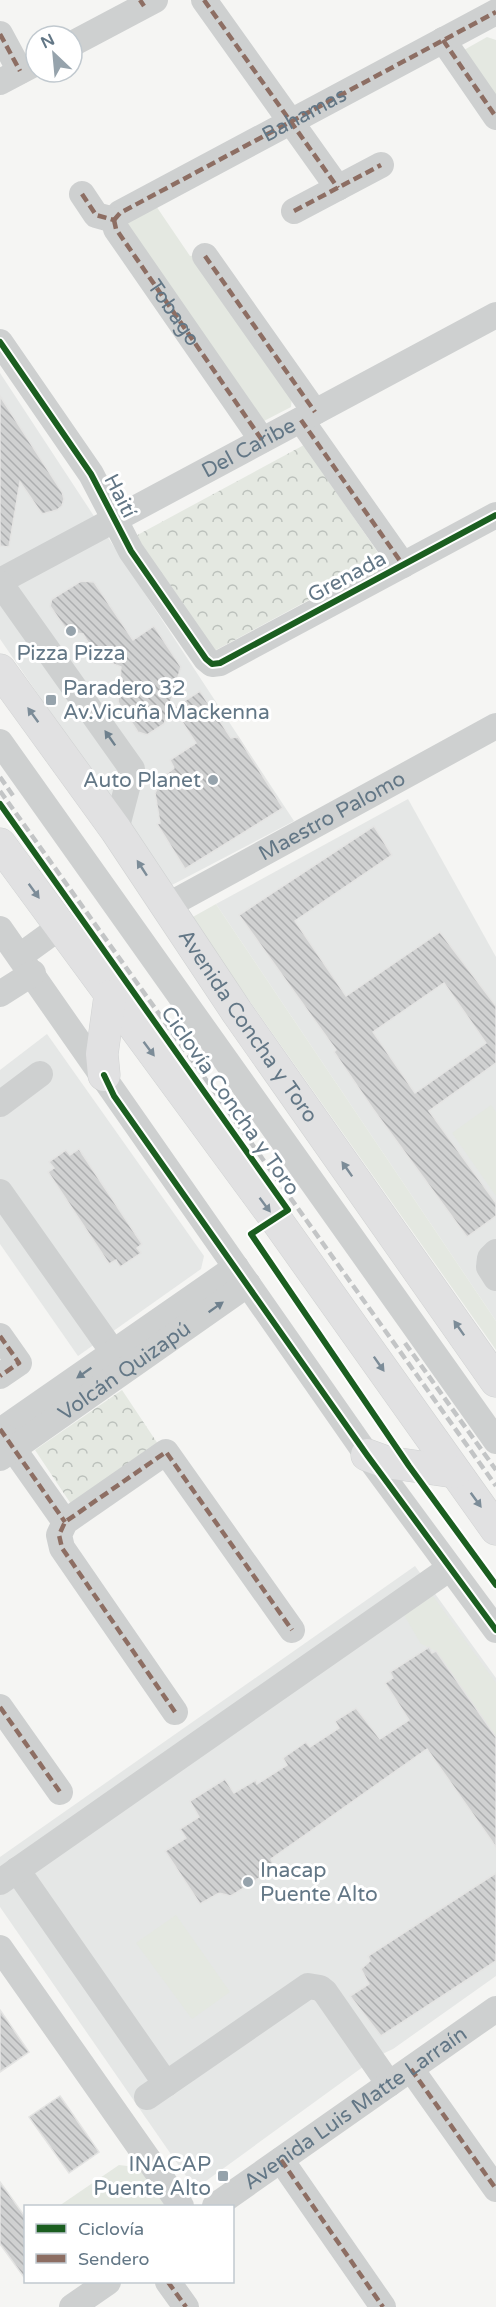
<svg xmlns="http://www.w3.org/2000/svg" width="496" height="2307" viewBox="0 0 496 2307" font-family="'Varela Round',sans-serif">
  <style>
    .built { fill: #e5e7e6 }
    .grass { fill: #e4e8e1 }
    .forest { fill: url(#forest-crowns) }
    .building { fill: url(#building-back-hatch); stroke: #e4e4e3; stroke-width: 1.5; fill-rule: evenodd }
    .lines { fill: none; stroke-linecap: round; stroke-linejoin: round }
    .major-casing { stroke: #d0d2d2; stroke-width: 33 }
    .minor { stroke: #ced0d0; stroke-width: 26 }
    .major { stroke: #e1e1e2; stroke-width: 32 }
    .rail { stroke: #c3c5c6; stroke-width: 4.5; stroke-dasharray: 9 4.5; stroke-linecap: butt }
    .quiet { stroke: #8d6e63; stroke-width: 4.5; stroke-dasharray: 9 4.5; stroke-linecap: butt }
    .cycleway-casing { stroke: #fff; stroke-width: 10 }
    .cycleway { stroke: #1b5e20; stroke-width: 6 }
    .oneway { fill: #7c8c98 }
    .oneway2 { fill: #6e808d }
    .poi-dot { fill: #96a3ac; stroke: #fff; stroke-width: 2 }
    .labels { text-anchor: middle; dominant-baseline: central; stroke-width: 6; stroke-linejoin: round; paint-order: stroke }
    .street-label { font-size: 21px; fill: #637786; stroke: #fff }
    .poi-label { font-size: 21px; fill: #637786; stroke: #fff; text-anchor: start }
  </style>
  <defs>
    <pattern id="forest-crowns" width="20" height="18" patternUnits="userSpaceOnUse" patternTransform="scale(1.5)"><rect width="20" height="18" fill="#e4e8e1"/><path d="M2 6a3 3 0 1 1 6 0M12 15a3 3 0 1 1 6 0" fill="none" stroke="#bcc1bc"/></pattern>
    <pattern id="building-back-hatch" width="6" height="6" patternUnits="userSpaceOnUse" patternTransform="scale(1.5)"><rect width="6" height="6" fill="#d0d1d1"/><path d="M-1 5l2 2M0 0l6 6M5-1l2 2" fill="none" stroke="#acaeaf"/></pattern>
  </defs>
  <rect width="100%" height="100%" fill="#f5f5f3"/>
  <g class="built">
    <polygon points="0,373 294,821 170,886 0,639"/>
    <polygon points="408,799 496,957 496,1321 216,904"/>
    <polygon points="47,1034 204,1256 201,1269 78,1356 0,1244 0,1070"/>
    <polygon points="415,1566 496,1678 496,1976 393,2049 378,2056 195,2189 0,1907 0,1857"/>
  </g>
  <g class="grass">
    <polygon points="487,37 496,40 496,101 464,50"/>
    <polygon points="154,203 190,256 195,255 292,397 291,407 264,421 254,416 127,229 128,219"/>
    <polygon points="216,904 496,1321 496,1350 191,918"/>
    <polygon points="491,1105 496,1112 496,1196 452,1133"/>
    <polygon points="433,1596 496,1683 496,1737 436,1651 421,1644 404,1615"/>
    <polygon points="176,1915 230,1992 192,2019 136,1943"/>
    <polygon points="119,2165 144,2168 171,2206 59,2206"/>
  </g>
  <g class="forest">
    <polygon points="304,445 383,560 214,651 132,538"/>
    <polygon points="122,1390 158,1444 71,1504 35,1450"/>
  </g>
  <g class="building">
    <polygon points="0,396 62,492 64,499 62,506 57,510 42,514 20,482 9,547 0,546"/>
    <polygon points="81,581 94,582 133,640 154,626 181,667 164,724 147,735 138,732 118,702 121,667 97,657 83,634 68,632 50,606 52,599"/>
    <polygon points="200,691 231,738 238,737 283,808 185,869 157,824 160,823 155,793 164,776 174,768 170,760 196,743 173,708"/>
    <path d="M 374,826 L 392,855 L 295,921 L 346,996 L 440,932 L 496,1006 L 496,1063 L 429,1111 L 496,1203 L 496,1216 L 467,1237 L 373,1109 L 334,1052 L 336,1050 L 239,915 ZM 444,983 L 486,1043 L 415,1093 L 373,1032 Z"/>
    <polygon points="79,1149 142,1244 137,1248 141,1253 120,1267 116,1260 109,1264 48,1172 54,1168 49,1162 66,1150 70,1155"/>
    <polygon points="429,1647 432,1653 436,1651 496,1737 496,1847 427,1749 271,1859 275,1868 231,1896 219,1893 200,1904 165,1851 186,1838 180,1829 199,1817 190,1801 225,1779 234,1793 256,1780 257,1784 287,1765 283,1758 306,1742 310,1747 339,1728 335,1721 356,1708 380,1739 409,1720 385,1683 393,1678 390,1672"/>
    <polygon points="496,1873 496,1961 381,2036 350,1996 369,1984 361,1969 370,1961 368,1956"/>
    <polygon points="0,2010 29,2052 0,2072"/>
    <polygon points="60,2096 99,2152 69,2173 29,2117"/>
    <polygon points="0,2182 26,2218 26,2280 0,2244"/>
  </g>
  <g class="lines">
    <defs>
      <g id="major">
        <path id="s5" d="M 0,670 L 116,830 L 237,1012 L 496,1381"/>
        <polyline points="0,844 275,1218 496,1529"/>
        <polyline points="104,1075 102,1054 110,996"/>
        <polyline points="367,1455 386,1462 455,1472"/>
      </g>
    </defs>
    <use href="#major" class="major-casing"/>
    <g class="minor">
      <polyline points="204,0 338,188"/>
      <polyline points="0,34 20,71"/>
      <polyline points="443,40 496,117"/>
      <polyline points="72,44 155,0"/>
      <polyline points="0,82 36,63"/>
      <polyline points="82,194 96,215 114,220"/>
      <polyline points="294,211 381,165"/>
      <polyline points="114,220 120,213 496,12"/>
      <polyline points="114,220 116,229 262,440"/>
      <polyline points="205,256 315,412"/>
      <polyline points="0,342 91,474 131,551 206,659 212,664 220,663 496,515"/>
      <polyline points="301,420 403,565"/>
      <path id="s1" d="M 0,581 L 496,315"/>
      <polyline points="0,583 132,769 116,830"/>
      <polyline points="0,742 496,1441"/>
      <path id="s2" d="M 167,906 L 496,726"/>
      <polyline points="0,929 367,1455 496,1630"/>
      <polyline points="20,956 60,927"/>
      <polyline points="0,994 33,973"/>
      <polyline points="0,1104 40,1074"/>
      <polyline points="0,1192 113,1352"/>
      <polyline points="496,1252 490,1258 489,1267 496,1278"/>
      <polyline points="0,1336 19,1363 0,1376"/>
      <polyline points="0,1431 236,1267"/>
      <polyline points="5,1437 65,1522"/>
      <path id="s3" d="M 0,1458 L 248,1284"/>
      <polyline points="0,1707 60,1792"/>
      <polyline points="175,1712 62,1548 59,1535 65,1522 166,1452 292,1630"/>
      <polyline points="17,1870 166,2084"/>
      <polyline points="0,1882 450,1568"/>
      <polyline points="0,1948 181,2206"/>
      <polyline points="411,2069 496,2189"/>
      <polyline points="147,2097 308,1986 320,1988 325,1992 389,2084"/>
      <polyline points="281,2160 383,2307"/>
      <path id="s4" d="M 215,2206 L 496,2009"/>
      <polyline points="168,2282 186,2307"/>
      <polyline points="72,2307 108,2282"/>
    </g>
    <use href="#major" class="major"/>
    <g class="rail">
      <polyline points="0,777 14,797"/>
      <polyline points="0,791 496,1486"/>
      <polyline points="405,1343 496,1470"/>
    </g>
    <g class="quiet">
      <polyline points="140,0 144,6"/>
      <polyline points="204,0 338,188"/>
      <polyline points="0,34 20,71"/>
      <polyline points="443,40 496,117"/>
      <polyline points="82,194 96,215 114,220"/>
      <polyline points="294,211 381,165"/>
      <path id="s6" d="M 114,220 L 120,213 L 496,12"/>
      <path id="s7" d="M 114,220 L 116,229 L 262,440"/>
      <polyline points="205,256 315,412"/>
      <polyline points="301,420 403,565"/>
      <polyline points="0,1336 19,1363 0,1376"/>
      <polyline points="0,1429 65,1522"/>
      <polyline points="0,1707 60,1792"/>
      <polyline points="175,1712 62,1548 59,1535 65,1522 166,1452 292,1630"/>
      <polyline points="411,2069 496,2189"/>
      <polyline points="281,2160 383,2307"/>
      <polyline points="168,2282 186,2307"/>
    </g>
    <defs>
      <g id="cycleway">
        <polyline points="0,342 91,474 131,551 206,659 212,664 220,663 496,515"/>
        <polyline points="0,804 288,1210 251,1234 409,1466 496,1585"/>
        <polyline points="104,1075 114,1096 367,1455 496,1630"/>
      </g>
    </defs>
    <use href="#cycleway" class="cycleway-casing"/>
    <use href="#cycleway" class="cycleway"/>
  </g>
  <defs><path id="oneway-solid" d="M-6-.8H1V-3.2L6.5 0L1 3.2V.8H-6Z" transform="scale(1.5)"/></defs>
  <g class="oneway">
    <use href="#oneway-solid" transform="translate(33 715) rotate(-126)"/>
    <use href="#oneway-solid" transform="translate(142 868) rotate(-123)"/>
    <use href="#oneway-solid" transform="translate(34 891) rotate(54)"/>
    <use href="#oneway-solid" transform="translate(149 1049) rotate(53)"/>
    <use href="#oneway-solid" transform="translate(347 1169) rotate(-125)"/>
    <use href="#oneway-solid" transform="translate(265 1205) rotate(53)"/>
    <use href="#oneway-solid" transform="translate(459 1328) rotate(-125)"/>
    <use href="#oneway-solid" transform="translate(379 1364) rotate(55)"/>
    <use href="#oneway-solid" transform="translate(476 1500) rotate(54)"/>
  </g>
  <g class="oneway2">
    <use href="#oneway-solid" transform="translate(110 738) rotate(-125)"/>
    <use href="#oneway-solid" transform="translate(216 1307) rotate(-35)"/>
    <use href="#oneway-solid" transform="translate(84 1373) rotate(145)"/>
  </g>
  <g class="poi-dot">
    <circle cx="71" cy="631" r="6"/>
    <rect x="45" y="694" width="12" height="12" rx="3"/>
    <circle cx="213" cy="780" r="6"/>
    <circle cx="248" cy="1882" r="6"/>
    <rect x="217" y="2170" width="12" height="12" rx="3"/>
  </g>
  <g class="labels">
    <g class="street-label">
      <text stroke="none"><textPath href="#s6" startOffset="218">Bahamas</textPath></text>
      <text stroke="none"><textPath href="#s7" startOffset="111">Tobago</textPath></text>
      <text stroke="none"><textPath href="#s1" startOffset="282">Del Caribe</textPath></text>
      <text transform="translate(120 496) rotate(63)">Haití</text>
      <text transform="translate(347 577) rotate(-28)">Grenada</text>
      <text stroke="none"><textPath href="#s2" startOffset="188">Maestro Palomo</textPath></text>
      <text stroke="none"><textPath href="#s5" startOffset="434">Avenida Concha y Toro</textPath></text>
      <text transform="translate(230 1101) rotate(55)">Ciclovía Concha y Toro</text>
      <text stroke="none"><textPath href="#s3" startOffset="152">Volcán Quizapú</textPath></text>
      <text stroke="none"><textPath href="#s4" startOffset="171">Avenida Luis Matte Larraín</textPath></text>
    </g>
    <g class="poi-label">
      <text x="71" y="653" text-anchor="middle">Pizza Pizza</text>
      <text x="63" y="688">Paradero 32<tspan x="63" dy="24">Av.Vicuña Mackenna</tspan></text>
      <text x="201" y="780" text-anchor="end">Auto Planet</text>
      <text x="260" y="1870">Inacap<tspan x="260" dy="24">Puente Alto</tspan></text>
      <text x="211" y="2164" text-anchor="end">INACAP<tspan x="211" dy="24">Puente Alto</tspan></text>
    </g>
  </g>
  <rect x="24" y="2205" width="210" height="78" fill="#ffffff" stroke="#c1c9cf" stroke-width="1.5"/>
  <rect x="36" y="2224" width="30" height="9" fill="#1b5e20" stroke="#c1c9cf" stroke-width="1.5"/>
  <text x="78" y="2235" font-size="18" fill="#637786">Ciclovía</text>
  <rect x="36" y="2254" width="30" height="9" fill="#8d6e63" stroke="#c1c9cf" stroke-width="1.5"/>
  <text x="78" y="2265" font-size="18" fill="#637786">Sendero</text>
  <g transform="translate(54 54) rotate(334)"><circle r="28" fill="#ffffff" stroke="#c1c9cf" stroke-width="1.5"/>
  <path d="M0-4.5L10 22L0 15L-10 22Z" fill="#96a3ac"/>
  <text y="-9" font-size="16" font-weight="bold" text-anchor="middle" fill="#637786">N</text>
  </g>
</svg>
